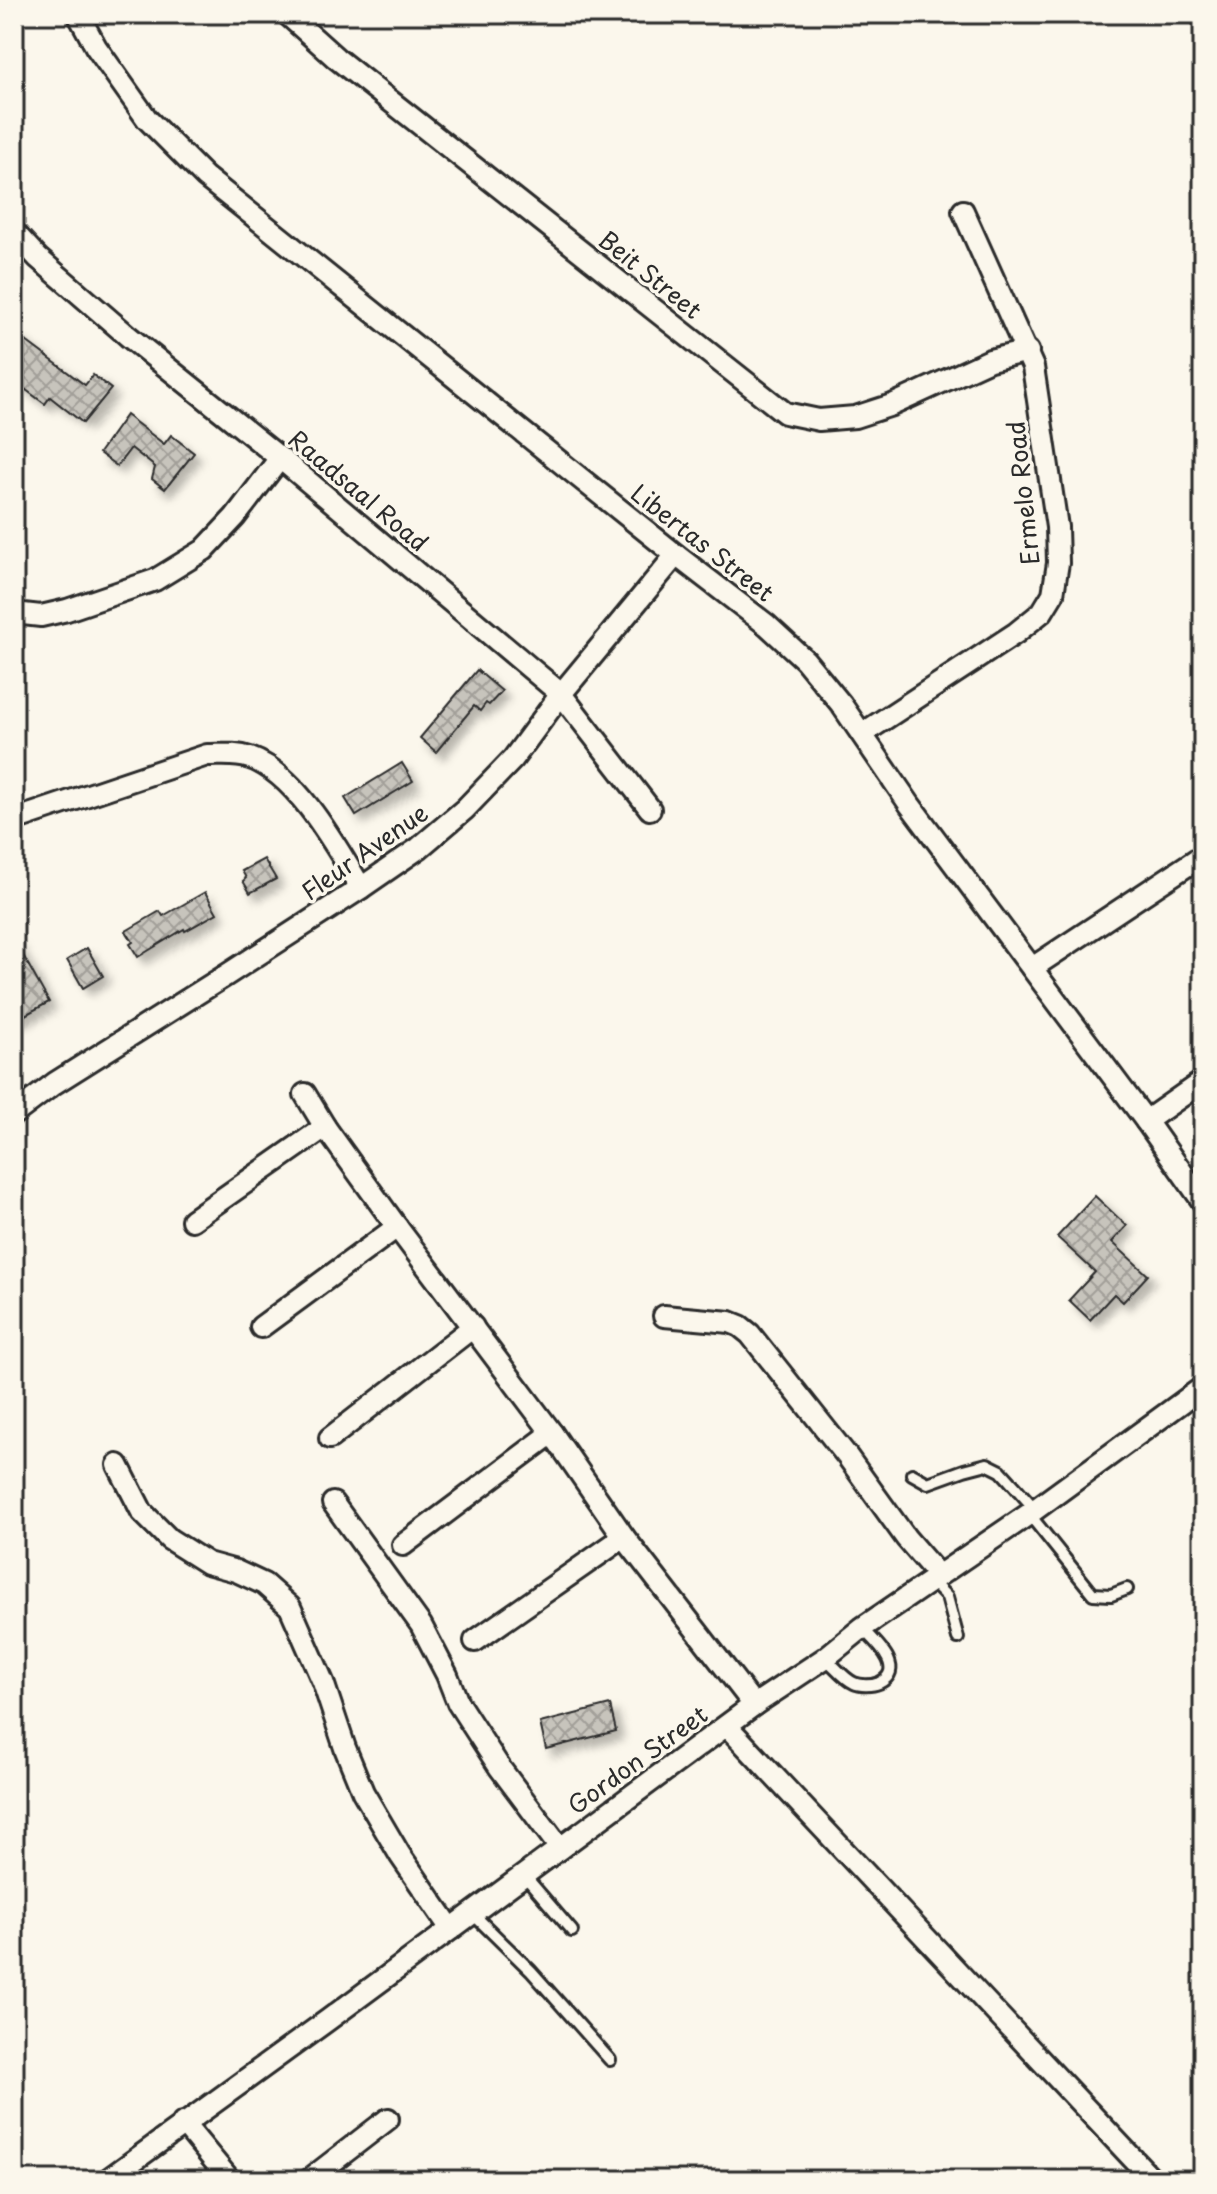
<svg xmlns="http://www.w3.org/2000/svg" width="1217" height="2194" viewBox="0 0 1217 2194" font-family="'Playpen Sans',sans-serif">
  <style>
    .building { fill: url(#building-cross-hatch); stroke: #2b2b2b; stroke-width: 2; filter: url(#shadow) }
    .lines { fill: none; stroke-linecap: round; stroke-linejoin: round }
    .lane-casing { stroke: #2b2b2b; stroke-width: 16 }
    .street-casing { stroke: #2b2b2b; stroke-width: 26 }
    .lane { stroke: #fbf7ec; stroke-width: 10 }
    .street { stroke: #fbf7ec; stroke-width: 20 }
    .labels { text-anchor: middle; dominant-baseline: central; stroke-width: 7; stroke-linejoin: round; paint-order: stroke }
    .street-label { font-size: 24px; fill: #2b2b2b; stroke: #fbf7ec }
  </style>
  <defs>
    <pattern id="building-cross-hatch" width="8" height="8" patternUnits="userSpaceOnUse" patternTransform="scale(2)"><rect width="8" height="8" fill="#c7c4bc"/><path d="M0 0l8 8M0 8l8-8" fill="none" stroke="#a29f99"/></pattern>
    <filter id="shadow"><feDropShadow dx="7" dy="7" stdDeviation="4" flood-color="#0004"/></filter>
  </defs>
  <rect width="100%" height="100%" fill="#fbf7ec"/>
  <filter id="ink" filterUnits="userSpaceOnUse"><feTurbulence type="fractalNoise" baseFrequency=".0125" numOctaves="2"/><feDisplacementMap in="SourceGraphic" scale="16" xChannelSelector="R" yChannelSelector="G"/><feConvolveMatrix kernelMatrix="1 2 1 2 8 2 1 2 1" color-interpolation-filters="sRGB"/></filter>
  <g filter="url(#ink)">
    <g class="building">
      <polygon points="14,332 85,385 93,375 111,389 83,423 50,397 45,404 14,381"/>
      <polygon points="126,415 164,444 171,435 194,453 165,489 152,479 155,467 131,448 117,466 99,453"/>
      <polygon points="477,670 502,691 489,705 486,703 480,711 474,706 436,752 420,738"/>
      <polygon points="402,763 413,781 356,816 345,798"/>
      <polygon points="264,859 276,879 250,893 243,881 246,878 242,871"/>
      <polygon points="205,892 217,913 185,931 184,929 138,957 130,944 133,942 126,931 160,911 163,916"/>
      <polygon points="14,939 49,1002 14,1021"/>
      <polygon points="87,948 103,976 83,988 67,960"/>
      <polygon points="1095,1196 1127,1226 1112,1242 1148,1275 1123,1302 1114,1294 1090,1320 1069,1300 1095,1272 1057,1237"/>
      <polygon points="610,1705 616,1731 546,1749 540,1723"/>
    </g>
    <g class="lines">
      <defs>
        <g id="lane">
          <polyline points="912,1474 928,1483 964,1470 987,1464 1001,1471 1035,1509"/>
          <polyline points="1029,1514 1093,1594 1111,1595 1127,1589"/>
          <polyline points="931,1581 947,1597 958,1638"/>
          <path d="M 825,1658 C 834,1665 843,1678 854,1683 C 860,1686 872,1686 879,1683 C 908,1669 874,1641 862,1628"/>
          <polyline points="524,1875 572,1931"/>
          <polyline points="472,1913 531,1971 610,2060"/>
        </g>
        <g id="street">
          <polyline points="78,14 96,47 147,119 205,177 676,555 767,625 805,660 841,704 910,805 1146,1121 1203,1202"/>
          <polyline points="287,14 336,58 785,413 819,420 855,417 892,405 990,360 1028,351"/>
          <polyline points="14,232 38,258 128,336 280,458 561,694 650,809"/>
          <polyline points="14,613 41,616 67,610 155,580 204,550 235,517 280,458"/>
          <polyline points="862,734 1016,633 1042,612 1053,594 1058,563 1057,527 1033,367 963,211"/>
          <path d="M 14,820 L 207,755 C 221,755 236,753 250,758 C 297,774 337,848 361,888"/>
          <polyline points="1032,968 1203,855"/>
          <polyline points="305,1094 325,1127 397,1227 552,1433 624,1537 754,1705"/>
          <polyline points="14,1114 55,1083 225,976 361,888 419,848 465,809 513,759 561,694 676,555"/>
          <polyline points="1146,1121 1203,1081"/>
          <polyline points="192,1220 325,1127"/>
          <polyline points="664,1316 730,1322 740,1326 750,1334 847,1456 906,1538 938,1575"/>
          <polyline points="261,1327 397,1227"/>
          <polyline points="330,1438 473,1327"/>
          <polyline points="118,1465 142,1512 169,1539 207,1563 236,1571 264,1584 290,1607 323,1682 345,1748 363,1792 400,1855 451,1929"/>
          <polyline points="333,1503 421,1625 447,1675 458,1703 500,1768 560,1848"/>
          <polyline points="403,1545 552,1433"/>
          <polyline points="475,1641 624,1537"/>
          <polyline points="727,1726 1153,2180"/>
          <polyline points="183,2123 230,2180"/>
          <polyline points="107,2180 328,2020 754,1705 825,1658 862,1628 1029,1514 1203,1387"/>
          <polyline points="309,2180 388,2119"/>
        </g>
      </defs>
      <use href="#lane" class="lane-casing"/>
      <use href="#street" class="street-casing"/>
      <use href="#lane" class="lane"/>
      <use href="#street" class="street"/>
    </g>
  </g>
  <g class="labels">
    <g class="street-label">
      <text transform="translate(651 274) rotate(39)">Beit Street</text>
      <text transform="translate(359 490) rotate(40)">Raadsaal Road</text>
      <text transform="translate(1022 493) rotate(-96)">Ermelo Road</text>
      <text transform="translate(703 542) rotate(38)">Libertas Street</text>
      <text transform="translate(364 851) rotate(-35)">Fleur Avenue</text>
      <text transform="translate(637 1759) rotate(-36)">Gordon Street</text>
    </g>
  </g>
  <rect width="1217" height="2194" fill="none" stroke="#fbf7ec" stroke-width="48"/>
  <rect x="24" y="24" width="1169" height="2146" fill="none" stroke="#2b2b2b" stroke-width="3" filter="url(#ink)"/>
</svg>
